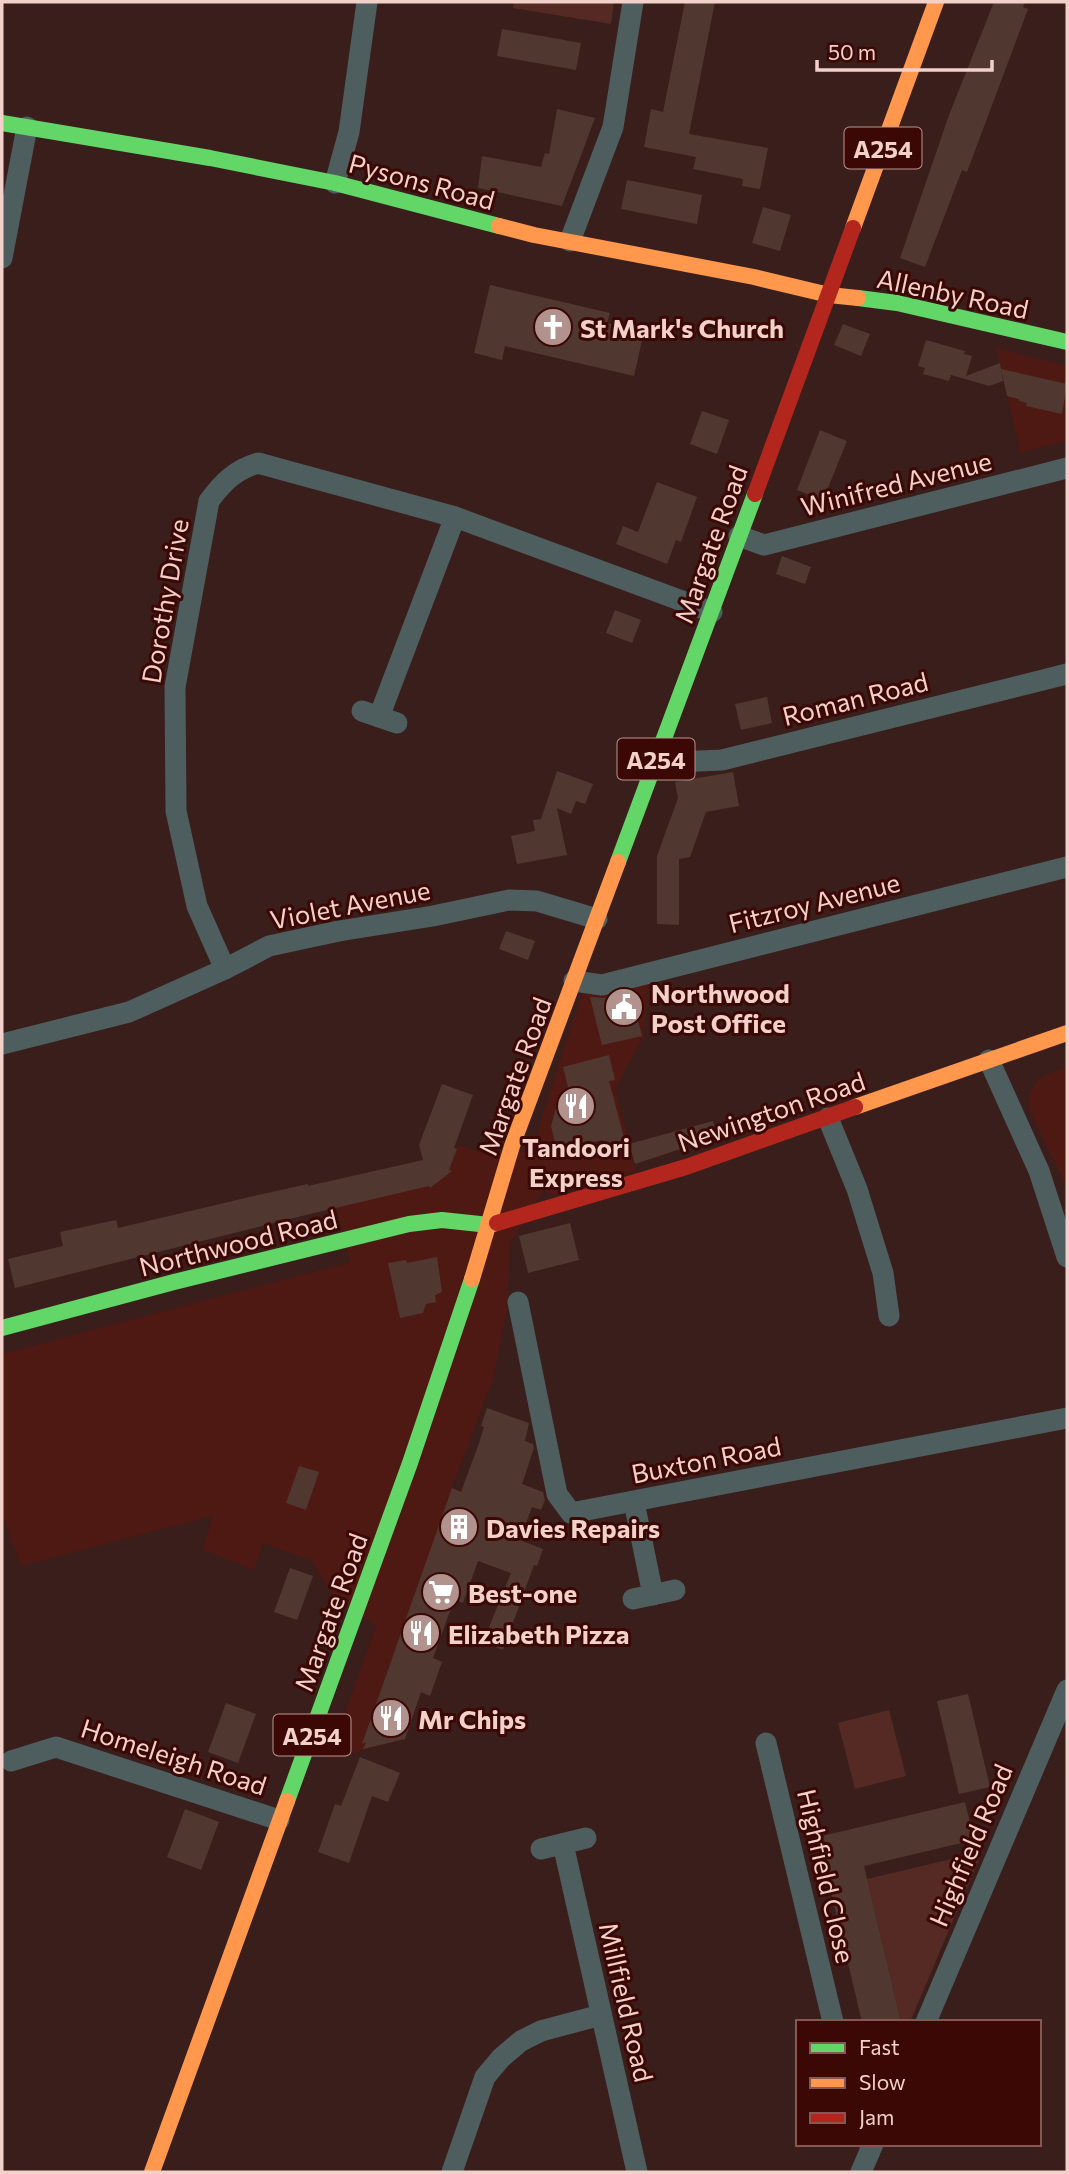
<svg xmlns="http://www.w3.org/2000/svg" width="1069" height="2174" viewBox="0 0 1069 2174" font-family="Commissioner,sans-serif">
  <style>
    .built { fill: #4f1913 }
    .green { fill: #552924 }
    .building { fill: #503830 }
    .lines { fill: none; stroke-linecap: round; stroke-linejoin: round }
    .street { stroke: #4e5d5e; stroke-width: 21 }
    .fast { stroke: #63d668; stroke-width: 16 }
    .slow { stroke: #ff974d; stroke-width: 16 }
    .jam { stroke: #b3261e; stroke-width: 16 }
    .labels { text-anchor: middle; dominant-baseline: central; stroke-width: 6; stroke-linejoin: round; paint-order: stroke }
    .shield { fill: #3b0805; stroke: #bc9590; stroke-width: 2 }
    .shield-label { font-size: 24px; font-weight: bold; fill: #f3d1cb }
    .street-label { font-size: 26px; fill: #f3d1cb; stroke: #3b0805 }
    .poi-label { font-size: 26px; font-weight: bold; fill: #f3d1cb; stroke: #3b0805; text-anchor: start }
  </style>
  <rect width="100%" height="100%" fill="#391e1b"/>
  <g class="built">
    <polygon points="996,348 1067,366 1067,441 1020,452"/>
    <polygon points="649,983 644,1036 615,1089 636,1171 552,1195 543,1191 510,1243 507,1309 493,1379 452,1488 488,1501 405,1739 329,1759 376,1626 333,1595 312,1561 263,1543 254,1570 203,1550 213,1516 21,1566 2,1513 2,1354 350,1262 330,1181 423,1160 431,1139 456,1149 459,1145 480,1152 531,1152 582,994"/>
    <polygon points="1067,1066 1067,1188 1029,1109 1030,1093 1038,1079"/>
  </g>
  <g class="green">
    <polygon points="514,2 614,2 611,24 513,8"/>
    <polygon points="889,1710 906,1776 855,1789 838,1723"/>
    <polygon points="977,1853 980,1857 910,2022 901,2022 867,1879"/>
  </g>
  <g class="building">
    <polygon points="685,2 715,2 689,134 768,148 760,189 742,186 743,179 693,169 696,157 644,147 651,109 663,112"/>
    <polygon points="994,2 1025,2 1023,7 1028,9 967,172 962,170 925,267 900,258 949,115"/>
    <polygon points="502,29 581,43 576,70 497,56"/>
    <polygon points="557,109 595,118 562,206 478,188 482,156 541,167 545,153 549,154"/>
    <polygon points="627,180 702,195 697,224 621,209"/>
    <polygon points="763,207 791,215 780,251 752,243"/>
    <polygon points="490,285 610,313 607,323 644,332 634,376 505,346 502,360 474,353"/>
    <polygon points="843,324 870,334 861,356 834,345"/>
    <polygon points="926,340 965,351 964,354 972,356 966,376 1000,363 1003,381 989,386 951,375 949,381 923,374 925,368 918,366"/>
    <polygon points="1001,369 1067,384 1062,414 1026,406 1027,403 1019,401 1019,399 1007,396"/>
    <polygon points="702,411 729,420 717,454 690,444"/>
    <polygon points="820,430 847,441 823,500 797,490"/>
    <polygon points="657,482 697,497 681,542 676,540 667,564 616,544 623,526 638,532"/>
    <polygon points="782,556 811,567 805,584 776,574"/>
    <polygon points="615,610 641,620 632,643 606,633"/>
    <polygon points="767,697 772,723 741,730 735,704"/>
    <polygon points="557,771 593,784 585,804 576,801 571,814 557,808 567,855 517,864 511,836 535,831 533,820 541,819"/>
    <polygon points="733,772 739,806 706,812 690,857 679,859 679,925 657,924 657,856 678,798 675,782"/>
    <polygon points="506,931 535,941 528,960 499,949"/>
    <polygon points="636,990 640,1007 635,1009 642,1036 602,1045 590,997 605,998"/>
    <polygon points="609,1055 615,1080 609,1081 626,1145 605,1150 603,1140 557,1150 551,1126 559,1097 570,1095 563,1067"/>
    <polygon points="442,1084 473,1095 454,1148 457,1149 449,1170 452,1171 430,1188 429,1186 314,1213 15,1288 8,1259 63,1246 60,1232 116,1220 118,1228 258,1195 308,1184 308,1186 423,1160 419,1145"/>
    <polygon points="713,1121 717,1137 635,1164 629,1144"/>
    <polygon points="570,1223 579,1260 528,1273 519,1236"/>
    <polygon points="437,1257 442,1292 435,1295 436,1302 426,1304 423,1313 400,1318 388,1263 406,1260 407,1263"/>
    <polygon points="487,1408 529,1423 525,1441 533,1444 534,1448 522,1484 543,1492 545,1500 541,1510 532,1507 520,1540 543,1549 537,1566 534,1565 503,1650 483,1642 511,1573 478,1561 463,1603 454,1600 433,1658 442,1662 430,1696 421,1692 405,1739 363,1749 366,1742 362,1744 452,1488 461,1492 479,1443 484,1427 481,1426"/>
    <polygon points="299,1466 319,1472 306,1510 286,1503"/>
    <polygon points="290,1568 313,1576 297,1620 274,1612"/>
    <polygon points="968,1694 990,1787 959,1794 937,1701"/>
    <polygon points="226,1703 256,1714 238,1763 208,1752"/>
    <polygon points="360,1757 400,1773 388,1802 372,1796 349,1863 318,1852 335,1804 341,1806"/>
    <polygon points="965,1802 974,1840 864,1866 901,2022 862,2022 818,1837"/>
    <polygon points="185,1809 219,1822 201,1870 167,1857"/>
  </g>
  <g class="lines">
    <g class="street">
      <polyline points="335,183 349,132 367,2"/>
      <polyline points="570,241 613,127 633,2"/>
      <polyline points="2,258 27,127"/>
      <polyline points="739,536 764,545 1067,468"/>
      <polyline points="362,711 397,723"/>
      <polyline points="379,717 455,517"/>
      <polyline points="654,763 722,760 1067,674"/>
      <path d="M 225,969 L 197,906 L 176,811 L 175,687 L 209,501 C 223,482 235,470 258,463 L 455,517 L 712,612"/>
      <polyline points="574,981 602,985 1067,867"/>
      <polyline points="2,1044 129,1012 225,969 269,946 339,931 433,916 509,900 537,901 597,919"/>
      <polyline points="989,1060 1039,1171 1067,1257"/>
      <polyline points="828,1118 857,1189 883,1273 889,1316"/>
      <polyline points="518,1302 557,1494 571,1513 1067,1418"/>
      <polyline points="634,1502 653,1595"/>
      <polyline points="633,1599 675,1590"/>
      <polyline points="766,1743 833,2022"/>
      <polyline points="11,1761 56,1747 279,1820"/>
      <polyline points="563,1844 637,2172"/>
      <polyline points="541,1849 586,1838"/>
      <polyline points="926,2022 1067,1690"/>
      <polyline points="452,2172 485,2077 501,2058 521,2041 541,2031 601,2015"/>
      <polyline points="861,2172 873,2144"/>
    </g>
    <g class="fast">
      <polyline points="2,123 210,158 335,183 499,226"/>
      <polyline points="858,298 897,303 1067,342"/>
      <polyline points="618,862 755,494"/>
      <polyline points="2,1328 174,1282 409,1224 442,1220 489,1225 497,1223"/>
      <polyline points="287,1801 410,1463 472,1279"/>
    </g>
    <g class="slow">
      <polyline points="499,226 534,235 754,277 829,295 858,298"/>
      <polyline points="853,228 936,2"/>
      <polyline points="855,1107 1067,1033"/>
      <polyline points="472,1279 512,1146 618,862"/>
      <polyline points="152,2172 287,1801"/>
    </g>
    <g class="jam">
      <polyline points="755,494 853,228"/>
      <polyline points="497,1223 686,1167 855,1107"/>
    </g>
  </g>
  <defs>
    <symbol id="church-disc" viewBox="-11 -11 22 22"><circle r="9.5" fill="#b2928d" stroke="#3b0805"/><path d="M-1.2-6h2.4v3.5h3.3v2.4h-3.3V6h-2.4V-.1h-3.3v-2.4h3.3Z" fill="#fff"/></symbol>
    <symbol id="civic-disc" viewBox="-11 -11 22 22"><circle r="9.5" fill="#b2928d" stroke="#3b0805"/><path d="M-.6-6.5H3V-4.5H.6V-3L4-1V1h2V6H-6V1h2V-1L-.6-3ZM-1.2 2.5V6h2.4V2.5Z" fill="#fff"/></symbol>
    <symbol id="restaurant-disc" viewBox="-11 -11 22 22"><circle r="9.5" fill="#b2928d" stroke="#3b0805"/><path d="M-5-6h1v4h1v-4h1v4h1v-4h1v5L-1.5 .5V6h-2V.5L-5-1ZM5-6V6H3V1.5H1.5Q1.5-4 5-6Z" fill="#fff"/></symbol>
    <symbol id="building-disc" viewBox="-11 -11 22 22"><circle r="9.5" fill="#b2928d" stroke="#3b0805"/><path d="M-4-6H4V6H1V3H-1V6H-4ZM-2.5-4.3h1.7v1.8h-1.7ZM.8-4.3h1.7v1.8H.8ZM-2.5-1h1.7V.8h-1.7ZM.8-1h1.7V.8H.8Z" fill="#fff"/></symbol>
    <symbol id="supermarket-disc" viewBox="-11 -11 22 22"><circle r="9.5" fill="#b2928d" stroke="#3b0805"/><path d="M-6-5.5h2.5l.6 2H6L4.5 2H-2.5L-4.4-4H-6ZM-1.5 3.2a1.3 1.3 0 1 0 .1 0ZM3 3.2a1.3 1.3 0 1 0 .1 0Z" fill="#fff"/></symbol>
  </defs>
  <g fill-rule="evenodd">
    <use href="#church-disc" x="531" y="305" width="44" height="44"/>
    <use href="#civic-disc" x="602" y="985" width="44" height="44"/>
    <use href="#restaurant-disc" x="554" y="1084" width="44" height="44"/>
    <use href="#building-disc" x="437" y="1505" width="44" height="44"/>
    <use href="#supermarket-disc" x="419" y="1570" width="44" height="44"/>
    <use href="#restaurant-disc" x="399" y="1611" width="44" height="44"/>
    <use href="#restaurant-disc" x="369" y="1696" width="44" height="44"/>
  </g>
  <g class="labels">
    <g class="shield">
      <rect x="844.5" y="127.5" width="77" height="41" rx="5"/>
      <rect x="617.5" y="738.5" width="77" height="41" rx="5"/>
      <rect x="273.5" y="1714.5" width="77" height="41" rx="5"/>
    </g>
    <g class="shield-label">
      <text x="883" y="148">A254</text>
      <text x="656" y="759">A254</text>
      <text x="312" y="1735">A254</text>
    </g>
    <g class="street-label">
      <text transform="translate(422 181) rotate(15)">Pysons Road</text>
      <text transform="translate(953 293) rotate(12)">Allenby Road</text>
      <text transform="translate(896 483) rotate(-14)">Winifred Avenue</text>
      <text transform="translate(710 544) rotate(-70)">Margate Road</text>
      <text transform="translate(164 601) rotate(-80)">Dorothy Drive</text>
      <text transform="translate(855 698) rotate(-14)">Roman Road</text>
      <text transform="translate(814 902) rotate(-14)">Fitzroy Avenue</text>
      <text transform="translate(350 904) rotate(-11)">Violet Avenue</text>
      <text transform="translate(514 1076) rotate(-70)">Margate Road</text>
      <text transform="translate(771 1111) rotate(-19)">Newington Road</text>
      <text transform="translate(238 1242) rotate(-14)">Northwood Road</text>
      <text transform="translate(706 1459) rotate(-11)">Buxton Road</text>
      <text transform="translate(330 1612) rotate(-70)">Margate Road</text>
      <text transform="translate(174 1756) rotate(18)">Homeleigh Road</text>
      <text transform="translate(970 1845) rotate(-67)">Highfield Road</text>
      <text transform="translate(827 1876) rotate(77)">Highfield Close</text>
      <text transform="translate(627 2002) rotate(77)">Millfield Road</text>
    </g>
    <g class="poi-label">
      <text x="580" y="327">St Mark's Church</text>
      <text x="651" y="992">Northwood<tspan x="651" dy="30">Post Office</tspan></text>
      <text x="576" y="1146" text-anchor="middle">Tandoori<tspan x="576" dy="30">Express</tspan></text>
      <text x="486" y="1527">Davies Repairs</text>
      <text x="468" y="1592">Best-one</text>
      <text x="448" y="1633">Elizabeth Pizza</text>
      <text x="418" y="1718">Mr Chips</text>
    </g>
  </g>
  <rect width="1069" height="2174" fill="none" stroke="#f3d1cb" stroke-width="7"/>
  <rect x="796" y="2020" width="245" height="126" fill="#3b0805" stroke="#855854" stroke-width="2"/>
  <rect x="810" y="2043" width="35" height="10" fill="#63d668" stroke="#855854" stroke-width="2"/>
  <text x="859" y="2055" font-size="21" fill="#f3d1cb">Fast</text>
  <rect x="810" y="2078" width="35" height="10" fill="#ff974d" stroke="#855854" stroke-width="2"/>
  <text x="859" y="2090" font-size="21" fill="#f3d1cb">Slow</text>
  <rect x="810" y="2113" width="35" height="10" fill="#b3261e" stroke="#855854" stroke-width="2"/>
  <text x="859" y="2125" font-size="21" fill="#f3d1cb">Jam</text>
  <path d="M817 60v10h175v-10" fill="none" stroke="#f3d1cb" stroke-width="3.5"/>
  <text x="828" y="60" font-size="21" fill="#f3d1cb" stroke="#3b0805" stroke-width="5" paint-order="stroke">50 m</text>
</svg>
